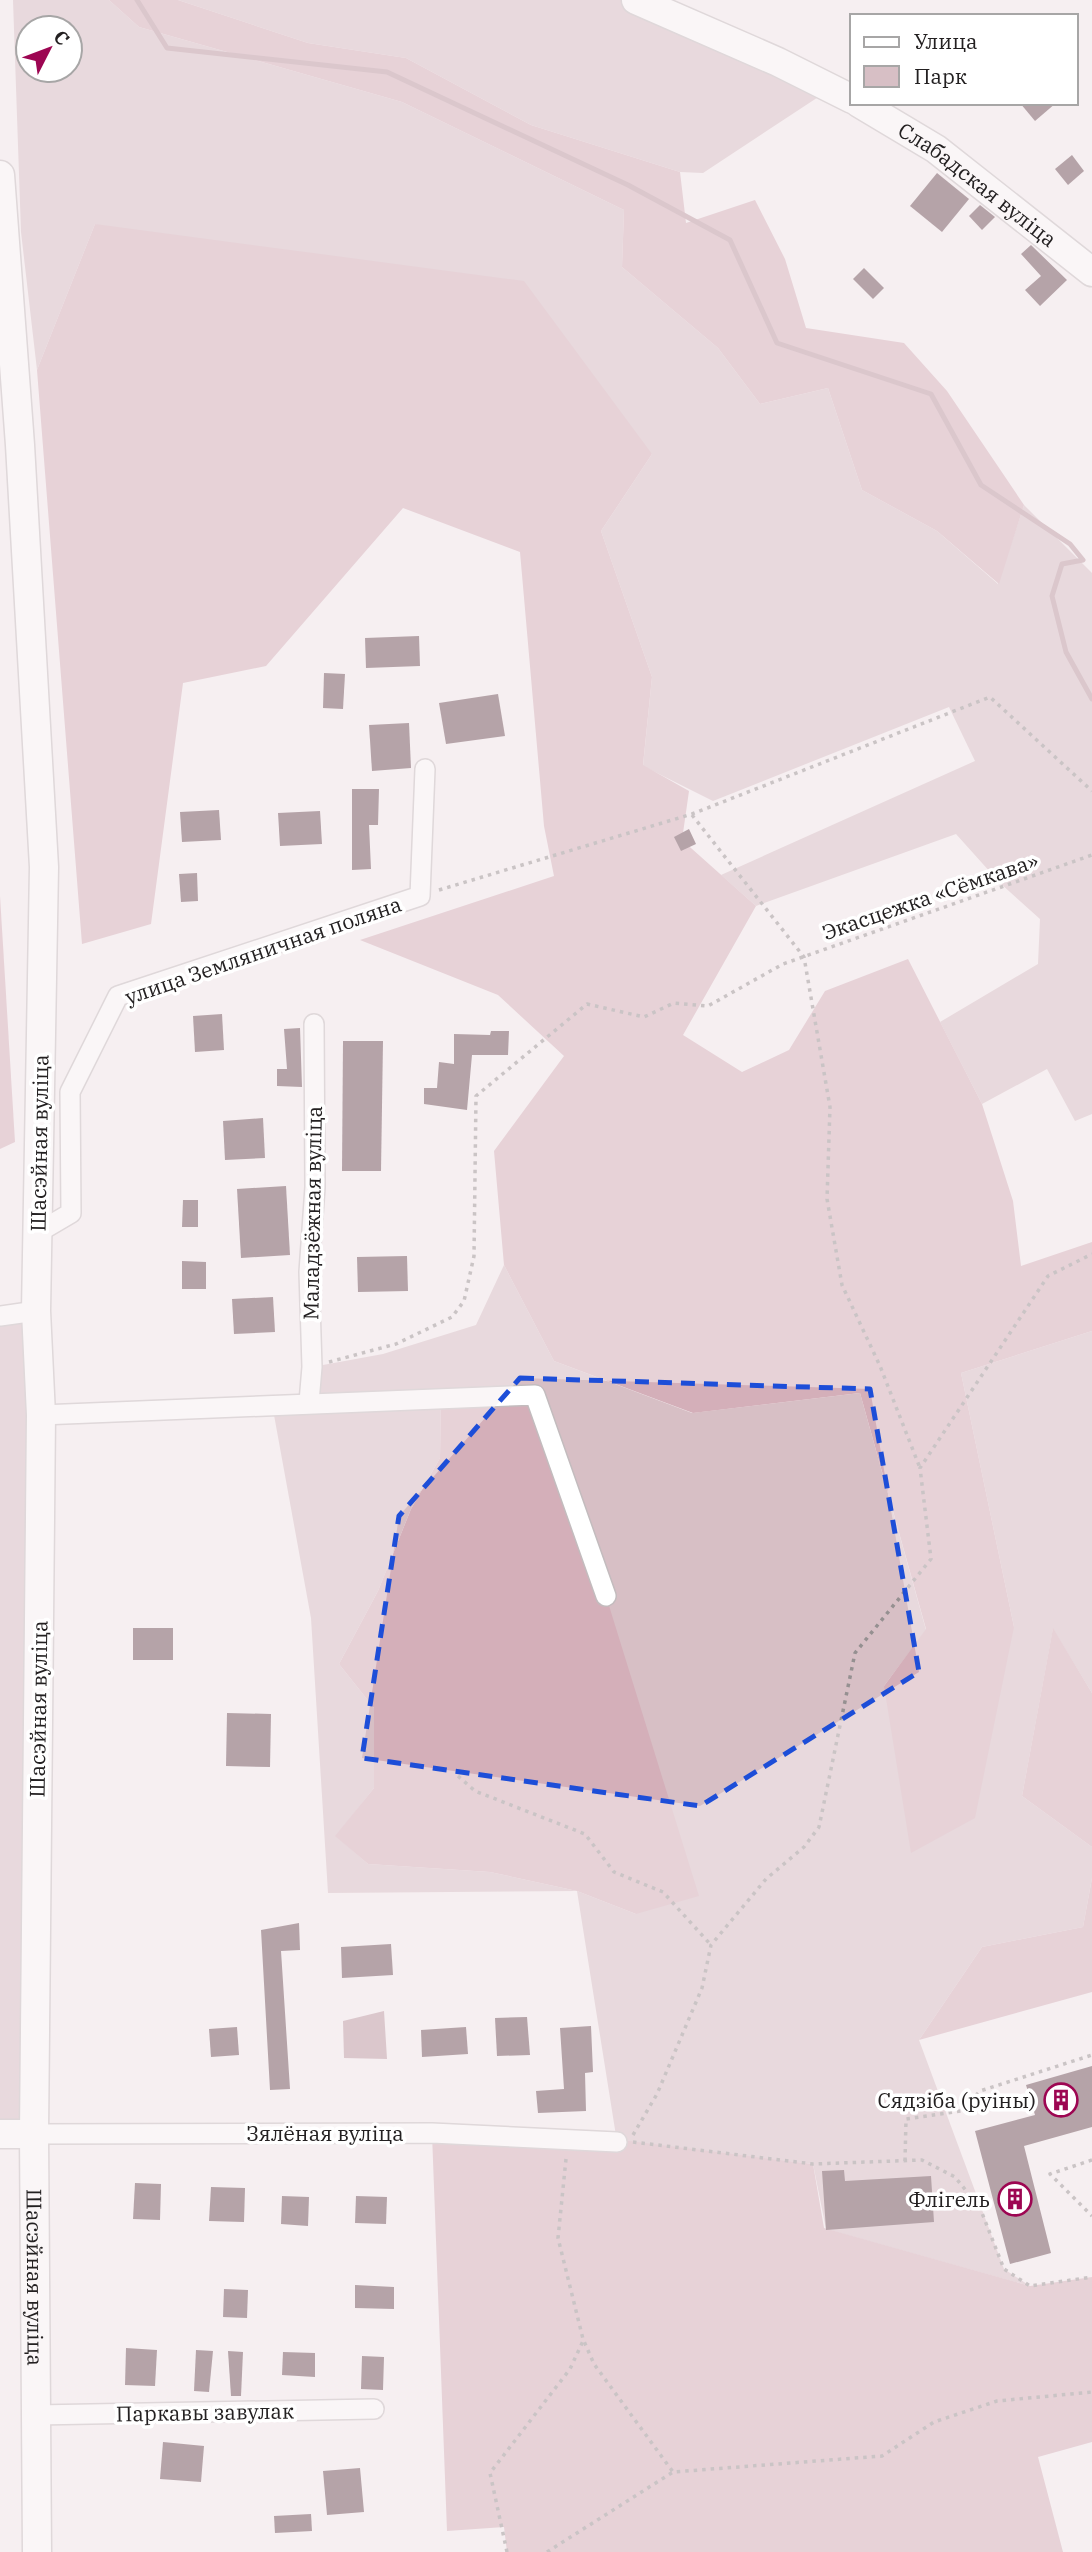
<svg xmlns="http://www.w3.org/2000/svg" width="1092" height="2552" viewBox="0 0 1092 2552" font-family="'IBM Plex Serif',serif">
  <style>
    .green { fill: #d7bfc5; fill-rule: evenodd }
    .forest { fill: #d4afb9 }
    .water { fill: #ba97a0 }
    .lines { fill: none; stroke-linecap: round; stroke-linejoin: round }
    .stream { stroke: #ba97a0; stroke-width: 5 }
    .building { fill: #674851 }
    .street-casing { stroke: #c3bcbe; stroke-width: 22 }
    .secondary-casing { stroke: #c3bcbe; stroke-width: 31 }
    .path { stroke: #959091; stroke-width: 3.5; stroke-dasharray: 3.5 5; stroke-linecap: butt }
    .street { stroke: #fff; stroke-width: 19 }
    .secondary { stroke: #fff; stroke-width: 28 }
    .marked { fill: none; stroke: #1d4ed8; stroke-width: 5; stroke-dasharray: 14 9; stroke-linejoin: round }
    .labels { text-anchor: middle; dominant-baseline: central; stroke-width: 7; stroke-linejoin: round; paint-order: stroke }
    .street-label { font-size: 21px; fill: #232021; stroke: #fff }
    .poi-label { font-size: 21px; fill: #232021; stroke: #fff; text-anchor: end }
  </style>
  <rect width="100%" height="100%" fill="#f6eff1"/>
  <g class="green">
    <path d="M 13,0 L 109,0 L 139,27 L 402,102 L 624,210 L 622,267 L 718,348 L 760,404 L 828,388 L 862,490 L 937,531 L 998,584 L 1024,505 L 1092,573 L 1092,1114 L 1075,1121 L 1047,1069 L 982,1104 L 940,1022 L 1038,964 L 1040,919 L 1000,883 L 956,834 L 756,906 L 721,875 L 975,761 L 949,707 L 713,801 L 643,766 L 652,677 L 601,531 L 652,454 L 95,224 L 37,370 L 21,232 ZM 28,28 L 70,28 L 70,70 L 28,70 Z"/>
    <polygon points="178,0 628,0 832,88 703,173 680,172 531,125 406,58 308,43"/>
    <path d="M 504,1265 L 554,1361 L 692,1413 L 860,1393 L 926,1630 L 884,1686 L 1014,1627 L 961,1373 L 1092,1331 L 1092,1693 L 1053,1629 L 1022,1796 L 1092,1847 L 1092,1878 L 1083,1927 L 982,1947 L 919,2040 L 1004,2269 L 1030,2286 L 826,2229 L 813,2164 L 617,2142 L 577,1891 L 328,1893 L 311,1618 L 272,1404 L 308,1402 L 312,1367 L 383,1354 L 476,1325 ZM 441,1398 L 636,1914 L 577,1891 L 490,1872 L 368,1864 L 336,1836 L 374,1788 L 374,1708 L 339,1664 L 378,1591 L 411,1509 L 440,1458 Z"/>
    <polygon points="36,1311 34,2134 0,2134 0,1316"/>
  </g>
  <g class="forest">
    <polygon points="109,0 178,0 308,43 406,58 531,125 680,172 686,223 755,200 785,259 806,328 904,343 947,391 1024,505 999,584 937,531 862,490 828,388 760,404 718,348 622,267 624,210 402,102 139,27"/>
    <polygon points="95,224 524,281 652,454 601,531 652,677 643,765 689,791 682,840 756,906 683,1035 742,1072 789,1050 825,991 908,959 982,1104 1013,1201 1021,1266 1092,1242 1092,1331 961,1373 1014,1627 975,1818 911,1853 884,1686 926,1629 860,1393 693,1413 554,1361 504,1265 494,1151 564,1056 498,995 360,940 554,876 544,826 520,552 403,508 266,666 183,683 151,924 82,944 37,370"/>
    <polygon points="0,896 15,1142 0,1149"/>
    <polygon points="535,1395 606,1596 699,1896 636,1914 577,1891 490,1872 368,1864 335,1836 374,1788 374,1708 339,1664 378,1591 411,1509 440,1458 441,1397"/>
    <polygon points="1053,1628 1092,1693 1092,1847 1022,1796"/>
    <polygon points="1092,1878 1092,1992 919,2040 982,1947 1083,1927"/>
    <polygon points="432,2134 629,2141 813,2164 824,2228 1030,2286 1092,2277 1092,2442 1038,2457 1063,2552 507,2552 504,2527 447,2531"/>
  </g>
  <polygon class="water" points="384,2011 387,2059 344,2058 343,2021"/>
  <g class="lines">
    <polyline class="stream" points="137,0 167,48 387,72 628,185 730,240 777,343 931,394 981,485 1070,544 1083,560 1062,564 1052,596 1066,652 1092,699"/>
  </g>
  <g class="building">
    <polygon points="1020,103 1056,103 1035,121"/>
    <polygon points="1072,155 1084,171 1068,185 1055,169"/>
    <polygon points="937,173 969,199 942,232 910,206"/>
    <polygon points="980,205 995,217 982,230 969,216"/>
    <polygon points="1031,245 1067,280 1040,306 1025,290 1041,276 1021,254"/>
    <polygon points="864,268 884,288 873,299 853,279"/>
    <polygon points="419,636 420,666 366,668 365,638"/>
    <polygon points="324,673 345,674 343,709 323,708"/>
    <polygon points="498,694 505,736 446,744 439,703"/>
    <polygon points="409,723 411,768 372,771 369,725"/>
    <polygon points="352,789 379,789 378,825 369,825 371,869 352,870"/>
    <polygon points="219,810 221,840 182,842 180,812"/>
    <polygon points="320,811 322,844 280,846 278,813"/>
    <polygon points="689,829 696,844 681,851 674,837"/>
    <polygon points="197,873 198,901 181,902 179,874"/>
    <polygon points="222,1014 224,1050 195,1052 193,1016"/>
    <polygon points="300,1028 302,1087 277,1086 277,1069 287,1069 284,1029"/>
    <polygon points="491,1031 509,1031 508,1055 472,1055 467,1110 424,1104 424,1088 437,1088 439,1062 454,1064 454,1034 490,1035"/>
    <polygon points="343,1041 383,1041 381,1171 342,1171"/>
    <polygon points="263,1118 265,1158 225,1160 223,1121"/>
    <polygon points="286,1186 290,1255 241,1258 237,1189"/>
    <polygon points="183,1200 198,1200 198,1227 182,1227"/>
    <polygon points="407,1256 408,1291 358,1292 357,1257"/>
    <polygon points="182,1261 206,1262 206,1289 182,1289"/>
    <polygon points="273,1297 275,1332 234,1334 232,1299"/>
    <rect x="133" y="1628" width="40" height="32"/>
    <polygon points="227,1713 271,1714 270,1767 226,1766"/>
    <polygon points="299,1923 300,1950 281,1951 290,2089 270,2090 261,1930"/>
    <polygon points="391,1944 393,1975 342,1978 341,1947"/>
    <polygon points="527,2017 530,2055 497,2056 495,2018"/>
    <polygon points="591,2026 593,2072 585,2073 586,2111 538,2113 536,2091 564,2089 560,2028"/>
    <polygon points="237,2027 239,2055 211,2057 209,2029"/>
    <polygon points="466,2027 468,2054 422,2057 421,2030"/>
    <polygon points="1092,2066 1092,2127 1024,2146 1051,2253 1010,2264 975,2131 1035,2115 1026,2085"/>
    <polygon points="844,2170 845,2181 931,2176 934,2222 826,2230 822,2171"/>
    <polygon points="135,2183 161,2184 160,2220 133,2219"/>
    <polygon points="211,2187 245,2188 244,2222 209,2221"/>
    <polygon points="282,2196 309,2197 308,2226 281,2224"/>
    <polygon points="356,2196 387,2197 386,2224 355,2223"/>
    <polygon points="355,2285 394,2287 394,2309 355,2308"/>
    <polygon points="224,2289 248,2290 247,2318 223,2317"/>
    <polygon points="126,2348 157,2350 155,2386 125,2385"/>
    <polygon points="196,2350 213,2351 209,2392 194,2391"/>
    <polygon points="228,2351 243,2352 241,2396 231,2396"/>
    <polygon points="283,2352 315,2353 315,2377 282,2375"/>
    <polygon points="362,2356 384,2357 383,2390 361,2389"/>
    <polygon points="163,2442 204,2446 201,2482 160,2479"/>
    <polygon points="360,2468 364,2512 327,2515 323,2471"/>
    <polygon points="311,2514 312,2531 275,2533 274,2516"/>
  </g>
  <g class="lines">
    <defs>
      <g id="street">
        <polyline points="37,1233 71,1213 70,1092 118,996 420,896 425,769"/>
        <polyline points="0,1316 36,1311"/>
        <polyline points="309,1402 312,1367 309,1272 315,1187 314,1024"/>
        <polyline points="41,1415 535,1395 606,1596"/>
        <polyline points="34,2134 432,2133 617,2142"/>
        <polyline points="36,2415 374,2409"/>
      </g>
      <g id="secondary">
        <polyline points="636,0 778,62 852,99"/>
        <path id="s1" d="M 859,103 L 936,149 L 1092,272"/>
        <path id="s2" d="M 0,175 L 20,445 L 44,867 L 36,1311 L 41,1415 L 34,2134 L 37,2552"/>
        <polyline points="0,2134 34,2134"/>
      </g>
    </defs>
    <use href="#street" class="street-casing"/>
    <use href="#secondary" class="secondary-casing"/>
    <g class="path">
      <polyline points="692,815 804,957 830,1107 827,1199 842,1285 880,1366 920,1468"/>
      <polyline points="439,890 692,814 990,697 1092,791"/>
      <polyline points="329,1362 396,1344 452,1317 464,1301 474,1256 476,1096 587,1004 644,1017 674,1003 708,1006 783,964 1092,855"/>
      <polyline points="458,1776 475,1791 585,1834 614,1872 663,1892 711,1945"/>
      <polyline points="633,2135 657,2094 702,1988 711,1945 766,1879 804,1847 819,1827 855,1653 931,1559 920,1468 1048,1276 1092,1254"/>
      <polyline points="633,2142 813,2164 922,2160 955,2177 980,2208 1004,2269 1030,2286 1092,2277"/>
      <polyline points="566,2159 558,2238 583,2339 594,2364 673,2472"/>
      <polyline points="1092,2160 1050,2174 1092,2216"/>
      <polyline points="905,2161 906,2119 961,2111 980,2091 1092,2055"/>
      <polyline points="507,2552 490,2473 570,2369 583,2341"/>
      <polyline points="547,2552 673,2472 882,2456 934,2422 997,2401 1092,2392"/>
    </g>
    <use href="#street" class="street"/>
    <use href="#secondary" class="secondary"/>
  </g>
  <path d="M0 0H1092V2552H0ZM 520,1378 L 870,1389 L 919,1672 L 700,1806 L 362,1758 L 399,1516 Z" fill="#f6eff1" fill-opacity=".55" fill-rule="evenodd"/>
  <path class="marked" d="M 520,1378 L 870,1389 L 919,1672 L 700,1806 L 362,1758 L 399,1516 Z"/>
  <defs>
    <symbol id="building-ring" viewBox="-11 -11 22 22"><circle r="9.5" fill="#fff" stroke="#9d0652" stroke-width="1.5"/><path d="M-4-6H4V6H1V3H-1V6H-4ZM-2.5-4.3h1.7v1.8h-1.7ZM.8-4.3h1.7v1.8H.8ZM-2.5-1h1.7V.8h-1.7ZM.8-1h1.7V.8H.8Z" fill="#9d0652"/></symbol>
  </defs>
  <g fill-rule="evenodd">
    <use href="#building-ring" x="1042" y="2081" width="38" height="38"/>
    <use href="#building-ring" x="996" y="2180" width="38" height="38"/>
  </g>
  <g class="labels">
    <g class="street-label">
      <text stroke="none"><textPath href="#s1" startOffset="144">Слабадская вуліца</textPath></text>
      <text transform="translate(930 896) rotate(-19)">Экасцежка «Сёмкава»</text>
      <text transform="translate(263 950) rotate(-19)">улица Земляничная поляна</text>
      <text transform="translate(39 1143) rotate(-89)">Шасэйная вуліца</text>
      <text transform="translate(312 1213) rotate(-89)">Маладзёжная вуліца</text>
      <text transform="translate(38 1709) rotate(-89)">Шасэйная вуліца</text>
      <text x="325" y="2133">Зялёная вуліца</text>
      <text stroke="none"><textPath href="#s2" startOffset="2104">Шасэйная вуліца</textPath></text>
      <text transform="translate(205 2412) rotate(-1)">Паркавы завулак</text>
    </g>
    <g class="poi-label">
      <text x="1036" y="2100">Сядзіба (руіны)</text>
      <text x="990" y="2199">Флігель</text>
    </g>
  </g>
  <rect x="850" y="14" width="228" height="91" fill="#ffffff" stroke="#a7a6a6" stroke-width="2"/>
  <rect x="864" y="37" width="35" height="10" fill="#ffffff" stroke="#a7a6a6" stroke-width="2"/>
  <text x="914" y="49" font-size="21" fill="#232021">Улица</text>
  <rect x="864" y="66" width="35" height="21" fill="#d7bfc5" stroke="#a7a6a6" stroke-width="2"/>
  <text x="914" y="84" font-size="21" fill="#232021">Парк</text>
  <g transform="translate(49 49) rotate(48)"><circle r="33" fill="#ffffff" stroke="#a7a6a6" stroke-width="2"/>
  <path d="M0-5L12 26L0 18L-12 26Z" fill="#9d0652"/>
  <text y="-10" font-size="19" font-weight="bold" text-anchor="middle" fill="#232021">С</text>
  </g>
</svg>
